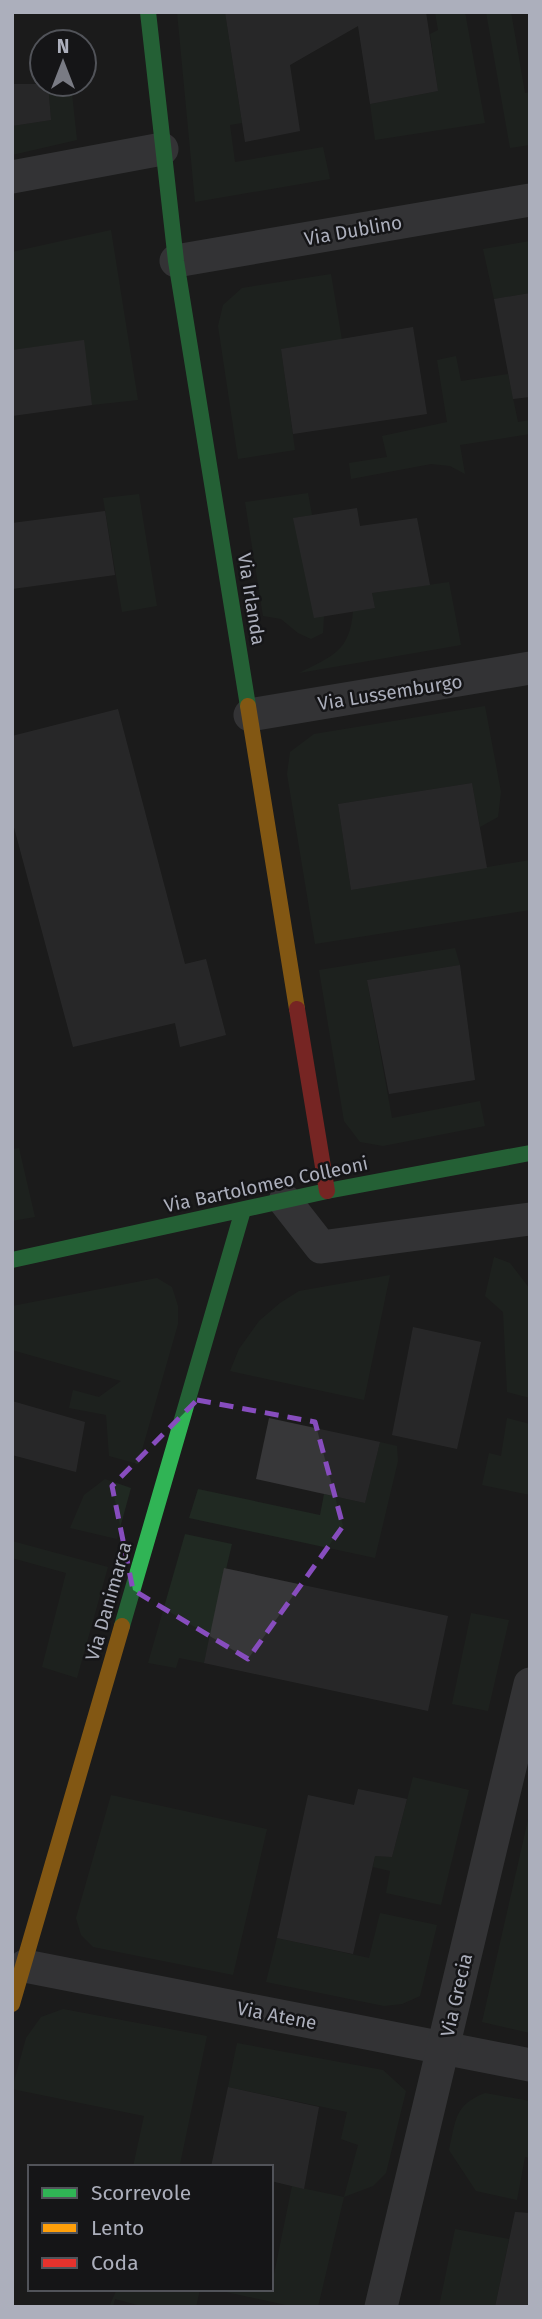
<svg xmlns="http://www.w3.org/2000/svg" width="542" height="2319" font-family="'Fira Sans',sans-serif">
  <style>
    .green { fill: #202922 }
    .building { fill: #373739 }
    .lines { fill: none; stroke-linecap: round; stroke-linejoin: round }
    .street { stroke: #505155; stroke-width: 33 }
    .fast { stroke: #30b455; stroke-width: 16 }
    .slow { stroke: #ff9f0a; stroke-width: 16 }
    .jam { stroke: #e5322d; stroke-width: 16 }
    .marked { fill: none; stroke: #874dbe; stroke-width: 5; stroke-dasharray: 14 9; stroke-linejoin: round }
    .labels { text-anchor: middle; stroke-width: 5; stroke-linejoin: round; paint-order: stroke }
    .street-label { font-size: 19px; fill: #acafbc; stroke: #151517 }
  </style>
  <rect width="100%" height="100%" fill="#1b1b1b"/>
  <g class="green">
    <polygon points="177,12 225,12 242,123 230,125 235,162 323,147 330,179 195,202"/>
    <polygon points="435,12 465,12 485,123 375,140 370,104 438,91 430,34 438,30"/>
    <polygon points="486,12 511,12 525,93 530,92 530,145 510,148"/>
    <polygon points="48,84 71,84 77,140 12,155 12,126 51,120"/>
    <polygon points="111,230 138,400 92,405 83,341 12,350 12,252"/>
    <polygon points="530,241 530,293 494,299 483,249"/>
    <polygon points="331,274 342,340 281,349 295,450 238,459 218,326 223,305 242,288"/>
    <polygon points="456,356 461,381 508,374 518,422 530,420 530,434 460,445 465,474 450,466 431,464 351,479 349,463 387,457 382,436 447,422 437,360"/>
    <polygon points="308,493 312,515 294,518 324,616 323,633 311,639 298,633 281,619 263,616 245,502"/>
    <polygon points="139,494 157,606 122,612 103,498"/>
    <path d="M449,582l12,63 -162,28c33,-17 51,-21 54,-62l22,-3 -3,-15z"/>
    <polygon points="485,706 501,792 498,817 480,827 472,783 338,804 351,890 530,860 530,910 315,944 287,774 290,752 314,734"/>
    <polygon points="455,948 460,965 367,980 392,1118 480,1101 485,1126 383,1146 360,1142 344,1121 319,970"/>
    <polygon points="19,1148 35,1217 12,1221 12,1149"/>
    <polygon points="494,1257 510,1263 530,1289 530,1398 507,1392 503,1312 485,1296"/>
    <polygon points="390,1275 364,1400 230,1371 239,1349 259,1321 280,1303 299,1291"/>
    <polygon points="157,1278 172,1287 178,1306 178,1324 138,1464 109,1456 106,1415 69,1408 73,1390 99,1397 121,1381 12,1350 12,1306"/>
    <polygon points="507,1418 530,1424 530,1495 482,1485 489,1453 501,1456"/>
    <polygon points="380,1442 397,1446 398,1461 375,1558 189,1518 198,1489 320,1515 324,1494 365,1503"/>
    <polygon points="105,1479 131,1488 117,1539 70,1528 84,1495"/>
    <polygon points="185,1534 232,1544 204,1663 179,1658 176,1668 148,1663"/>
    <polygon points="12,1541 108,1567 77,1678 42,1667 66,1573 12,1558"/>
    <polygon points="471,1613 509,1620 488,1711 452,1704"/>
    <polygon points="413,1777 469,1790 441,1905 386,1893 390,1871 373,1867 375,1856 392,1857"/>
    <polygon points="111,1795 267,1829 233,1975 93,1947 81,1935 76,1918"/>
    <polygon points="530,1811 530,2033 482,2022"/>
    <polygon points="380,1913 437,1925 420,1996 402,2004 384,2006 266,1982 277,1938 369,1958"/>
    <polygon points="63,2009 207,2036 180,2164 192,2167 133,2167 144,2116 12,2089 26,2038 41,2017"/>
    <polygon points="237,2043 383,2070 406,2091 386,2173 373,2186 344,2197 318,2307 295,2307 226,2292 227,2289 271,2289 292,2186 344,2197 358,2145 341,2139 347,2112 228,2087"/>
    <path d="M485,2093l45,8v57l-5,-1 -8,43 -41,-9 -27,-41c7,-30 5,-45 36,-57z"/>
    <polygon points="455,2229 509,2239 495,2307 439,2307"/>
    <polygon points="117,2289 200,2289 196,2307 145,2307 115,2299 113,2307 109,2307"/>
  </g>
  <g class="building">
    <polygon points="225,12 426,12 438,91 370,104 358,26 290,65 300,131 245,142"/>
    <polygon points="12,84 48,84 51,120 12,126"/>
    <polygon points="530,293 530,397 513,399 494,299"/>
    <polygon points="413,327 427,414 293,434 281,349"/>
    <polygon points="84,340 92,405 12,416 12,350"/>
    <polygon points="357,508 360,526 417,518 430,585 372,593 375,608 314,618 293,518"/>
    <polygon points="105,511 115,575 12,589 12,523"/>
    <polygon points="118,709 185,964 206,959 226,1035 180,1047 175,1023 73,1047 12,820 12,736"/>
    <polygon points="472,783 487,868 351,890 338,804"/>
    <polygon points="460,965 475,1080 389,1094 367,980"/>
    <polygon points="413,1327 481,1342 457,1449 392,1435"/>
    <polygon points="12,1401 85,1422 76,1472 12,1455"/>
    <polygon points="269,1418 380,1442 365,1503 256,1479"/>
    <polygon points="224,1568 448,1616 428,1711 204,1663"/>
    <polygon points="358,1789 407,1799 392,1857 375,1856 353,1954 277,1938 308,1795 354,1805"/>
    <polygon points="228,2087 319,2107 304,2189 271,2181 271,2167 211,2167"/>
    <polygon points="515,2212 530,2213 530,2307 495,2307"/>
  </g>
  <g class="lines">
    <g class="street">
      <polyline points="12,177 162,149"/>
      <polyline points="176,261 530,200"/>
      <polyline points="250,715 530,668"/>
      <polyline points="285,1201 321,1247 530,1219"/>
      <polyline points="25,1966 530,2065"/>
      <polyline points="381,2307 530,1684"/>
    </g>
    <g class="fast">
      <polyline points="148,12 176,261 248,706"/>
      <polyline points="12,1260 327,1191 530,1153"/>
      <polyline points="122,1626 243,1210"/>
    </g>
    <g class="slow">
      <polyline points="248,706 297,1009"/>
      <polyline points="12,2004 122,1626"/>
    </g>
    <polyline class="jam" points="297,1009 327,1191"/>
  </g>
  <path d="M0 0H542V2319H0ZM197,1400l118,22 28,104 -95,133 -115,-69 -21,-104z" fill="#1b1b1b" fill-opacity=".55" fill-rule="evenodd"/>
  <path class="marked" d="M197,1400l118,22 28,104 -95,133 -115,-69 -21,-104z"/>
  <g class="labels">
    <g class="street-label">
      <text transform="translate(353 230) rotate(-10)" y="7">Via Dublino</text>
      <text transform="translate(252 599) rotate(81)" y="7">Via Irlanda</text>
      <text transform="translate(390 692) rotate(-9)" y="7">Via Lussemburgo</text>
      <text transform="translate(266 1184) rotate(-12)" y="7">Via Bartolomeo Colleoni</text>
      <text transform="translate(108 1601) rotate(-74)" y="7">Via Danimarca</text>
      <text transform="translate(456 1995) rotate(-77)" y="7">Via Grecia</text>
      <text transform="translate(277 2015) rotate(11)" y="7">Via Atene</text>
    </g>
  </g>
  <rect width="542" height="2319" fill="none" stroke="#acafbc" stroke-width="28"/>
  <rect x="28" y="2165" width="245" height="126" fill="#151517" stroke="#515359" stroke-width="2"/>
  <rect x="42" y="2188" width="35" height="10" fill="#30b455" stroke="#515359" stroke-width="2"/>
  <text x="91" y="2200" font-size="21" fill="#acafbc">Scorrevole</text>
  <rect x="42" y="2223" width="35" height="10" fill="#ff9f0a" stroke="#515359" stroke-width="2"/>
  <text x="91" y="2235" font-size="21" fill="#acafbc">Lento</text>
  <rect x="42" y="2258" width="35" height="10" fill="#e5322d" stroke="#515359" stroke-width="2"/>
  <text x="91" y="2270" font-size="21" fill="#acafbc">Coda</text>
  <g transform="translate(63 63)"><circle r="33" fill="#151517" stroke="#515359" stroke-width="2"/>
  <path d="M0-5L12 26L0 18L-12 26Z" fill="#797b84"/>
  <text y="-10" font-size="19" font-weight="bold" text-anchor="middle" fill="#acafbc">N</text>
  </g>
</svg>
